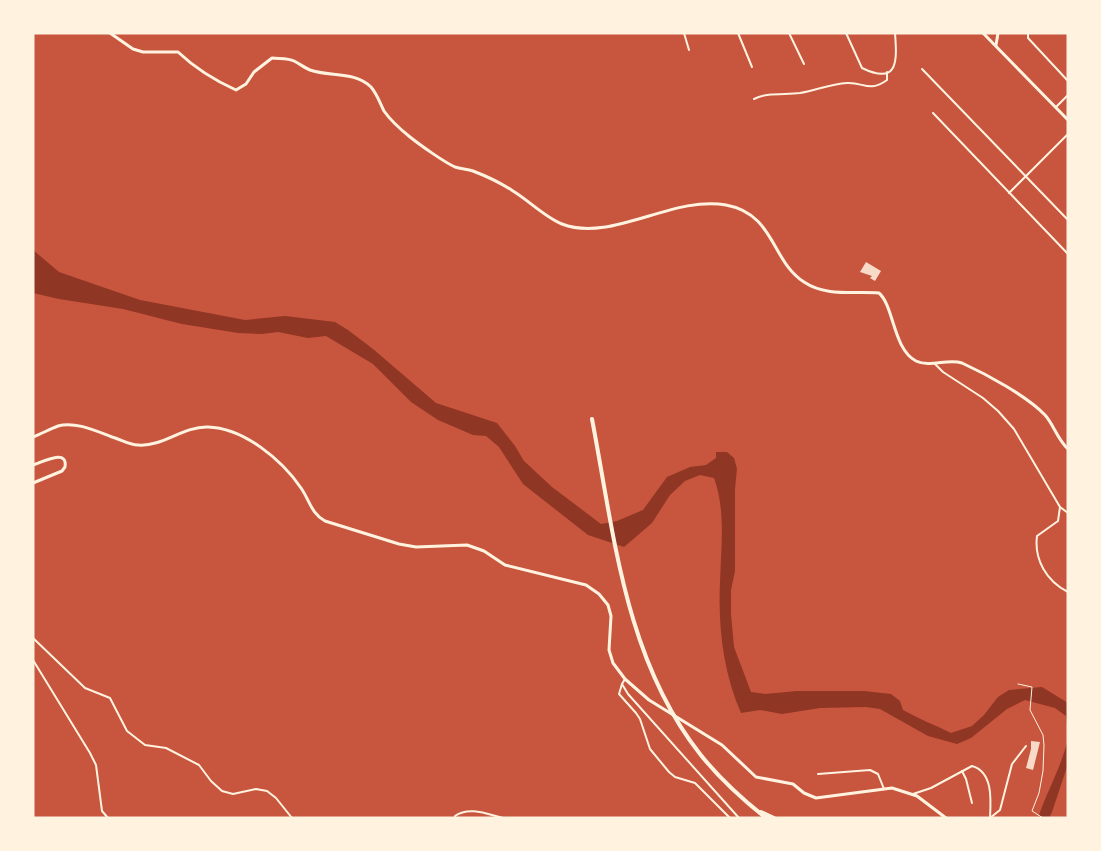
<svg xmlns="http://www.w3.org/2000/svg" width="1101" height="851" font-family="Jost,sans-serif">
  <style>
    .water { fill: #8f3625 }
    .building { fill: #f7dbc8 }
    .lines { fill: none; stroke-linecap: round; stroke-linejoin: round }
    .path { stroke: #fff3e0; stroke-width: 1 }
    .minor { stroke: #fff3e0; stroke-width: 2 }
    .tertiary { stroke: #fff3e0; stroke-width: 3 }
    .trunk { stroke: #fff3e0; stroke-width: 4 }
  </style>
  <rect width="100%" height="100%" fill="#c8553d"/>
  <g class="water">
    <path d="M33,250l26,22 81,28 105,20 40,-4 50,6 13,8 25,19 63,54 61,20 18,23 9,15 28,26 49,37 16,-3 26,-11 24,-33 23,-10 16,-2 10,-7v-6h11l7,6 3,11 -2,20v82l-4,19v24l3,33 17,45 14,2 32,-3h67l27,3 9,7 3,9c16,9 32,15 48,23l21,-7 12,-11 14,-18 11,-7 33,-3 26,16v30l-2,-17 -11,-8 -30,-8 -18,9 -36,29 -14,6 -29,-8 -48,-27 -14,-2 -46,1 -38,6 -22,-4 -19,3c-18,-41 -23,-87 -21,-131 1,-34 6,-71 -6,-104l-14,-3 -15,6 -15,14 -18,28 -28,24 -36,-12 -65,-51 -24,-37 -13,-11 -13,-1 -35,-15 -27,-18 -38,-38 -47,-28 -18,2 -30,-6 -16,2 -24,-1 -56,-9 -59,-15 -64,-10 -26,-6z"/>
    <path d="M1068,738v26l-16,48 -3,6h-11c9,-27 24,-52 30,-80z"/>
  </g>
  <g class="building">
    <polygon points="866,262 881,271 875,281 870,278 872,276 860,272"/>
    <polygon points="1031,741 1040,742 1033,770 1026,768 1031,749"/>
  </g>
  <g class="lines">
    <polyline class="path" points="1018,684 1032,687 1030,710 1043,735 1044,745 1043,771 1039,793 1032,811 1043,818"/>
    <g class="minor">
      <polyline points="684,33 689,50"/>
      <polyline points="738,33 752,67"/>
      <polyline points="789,33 804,64"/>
      <path d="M846,33l16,35c37,18 35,-8 33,-35"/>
      <polyline points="1028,33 1028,38 1068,81"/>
      <polyline points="922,69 1068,220"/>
      <path d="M754,99c14,-7 31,-4 46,-6 16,-3 31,-9 47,-10 17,-1 22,10 40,-3v-8"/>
      <polyline points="1056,107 1068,95"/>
      <polyline points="933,113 1068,254"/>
      <polyline points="1009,193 1068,134"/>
      <path d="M934,363l9,9 40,26 15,13 16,18 46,78 -2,14 -21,15c-3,23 9,45 31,56"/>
      <polyline points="1060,507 1068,513"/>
      <polyline points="33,638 85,688 110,698 127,731 145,745 166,748 199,765 211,781 222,791 233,794 256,789 267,791 276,798 292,818"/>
      <polyline points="33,660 90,753 96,765 102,811 108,818"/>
      <polyline points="625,679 622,684 628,694 739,818"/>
      <polyline points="622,684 619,694 636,713 640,719 650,749 669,772 675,777 695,783 730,818"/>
      <polyline points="962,771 966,779 972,803"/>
      <polyline points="818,774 870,770 878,774 884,789"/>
      <path d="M913,794l18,-6 41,-22c21,6 19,33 18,52"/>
      <path d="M455,818v-2c14,-10 32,-2 48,2"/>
      <polyline points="990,818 1000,810 1012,764 1026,746"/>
    </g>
    <g class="tertiary">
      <path d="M110,33l23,16 10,3h35c18,17 36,28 58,38l10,-6 8,-12 18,-14c7,1 16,0 22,3 6,3 11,7 16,9 20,7 45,1 61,17 6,7 9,16 13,24 7,10 16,18 26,26 10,8 34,25 45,30 6,2 12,2 18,4 13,5 28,12 40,20 15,9 33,27 49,33 49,19 111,-29 164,-19 49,9 45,56 78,77 22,15 51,9 75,11 15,13 14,56 37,68 14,7 32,-3 46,2 24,11 65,33 83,52 9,10 12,24 23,34"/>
      <polyline points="983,33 1068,120"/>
      <polyline points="996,45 998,33"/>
      <path d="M33,437c8,-3 17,-8 25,-11 17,-5 38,5 54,11 8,2 17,8 26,8 25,2 45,-19 70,-18 36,1 74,33 93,61 9,13 10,25 24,33l74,23 17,3 51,-2 17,6 21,14 81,20 13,9 9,11 3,11 -2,34 4,13 12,16 24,21 73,45 34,32 37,7 11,9 12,5 76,-10 25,8 29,22"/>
      <path d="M33,465c10,-3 35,-17 32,2l-3,4 -29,12"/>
    </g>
    <g class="trunk">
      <path d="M592,419c22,115 33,240 108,335 19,24 42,45 66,64"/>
      <polyline points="761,812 774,818"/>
    </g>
  </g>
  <rect width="1101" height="851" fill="none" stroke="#fff3e0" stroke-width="69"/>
</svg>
